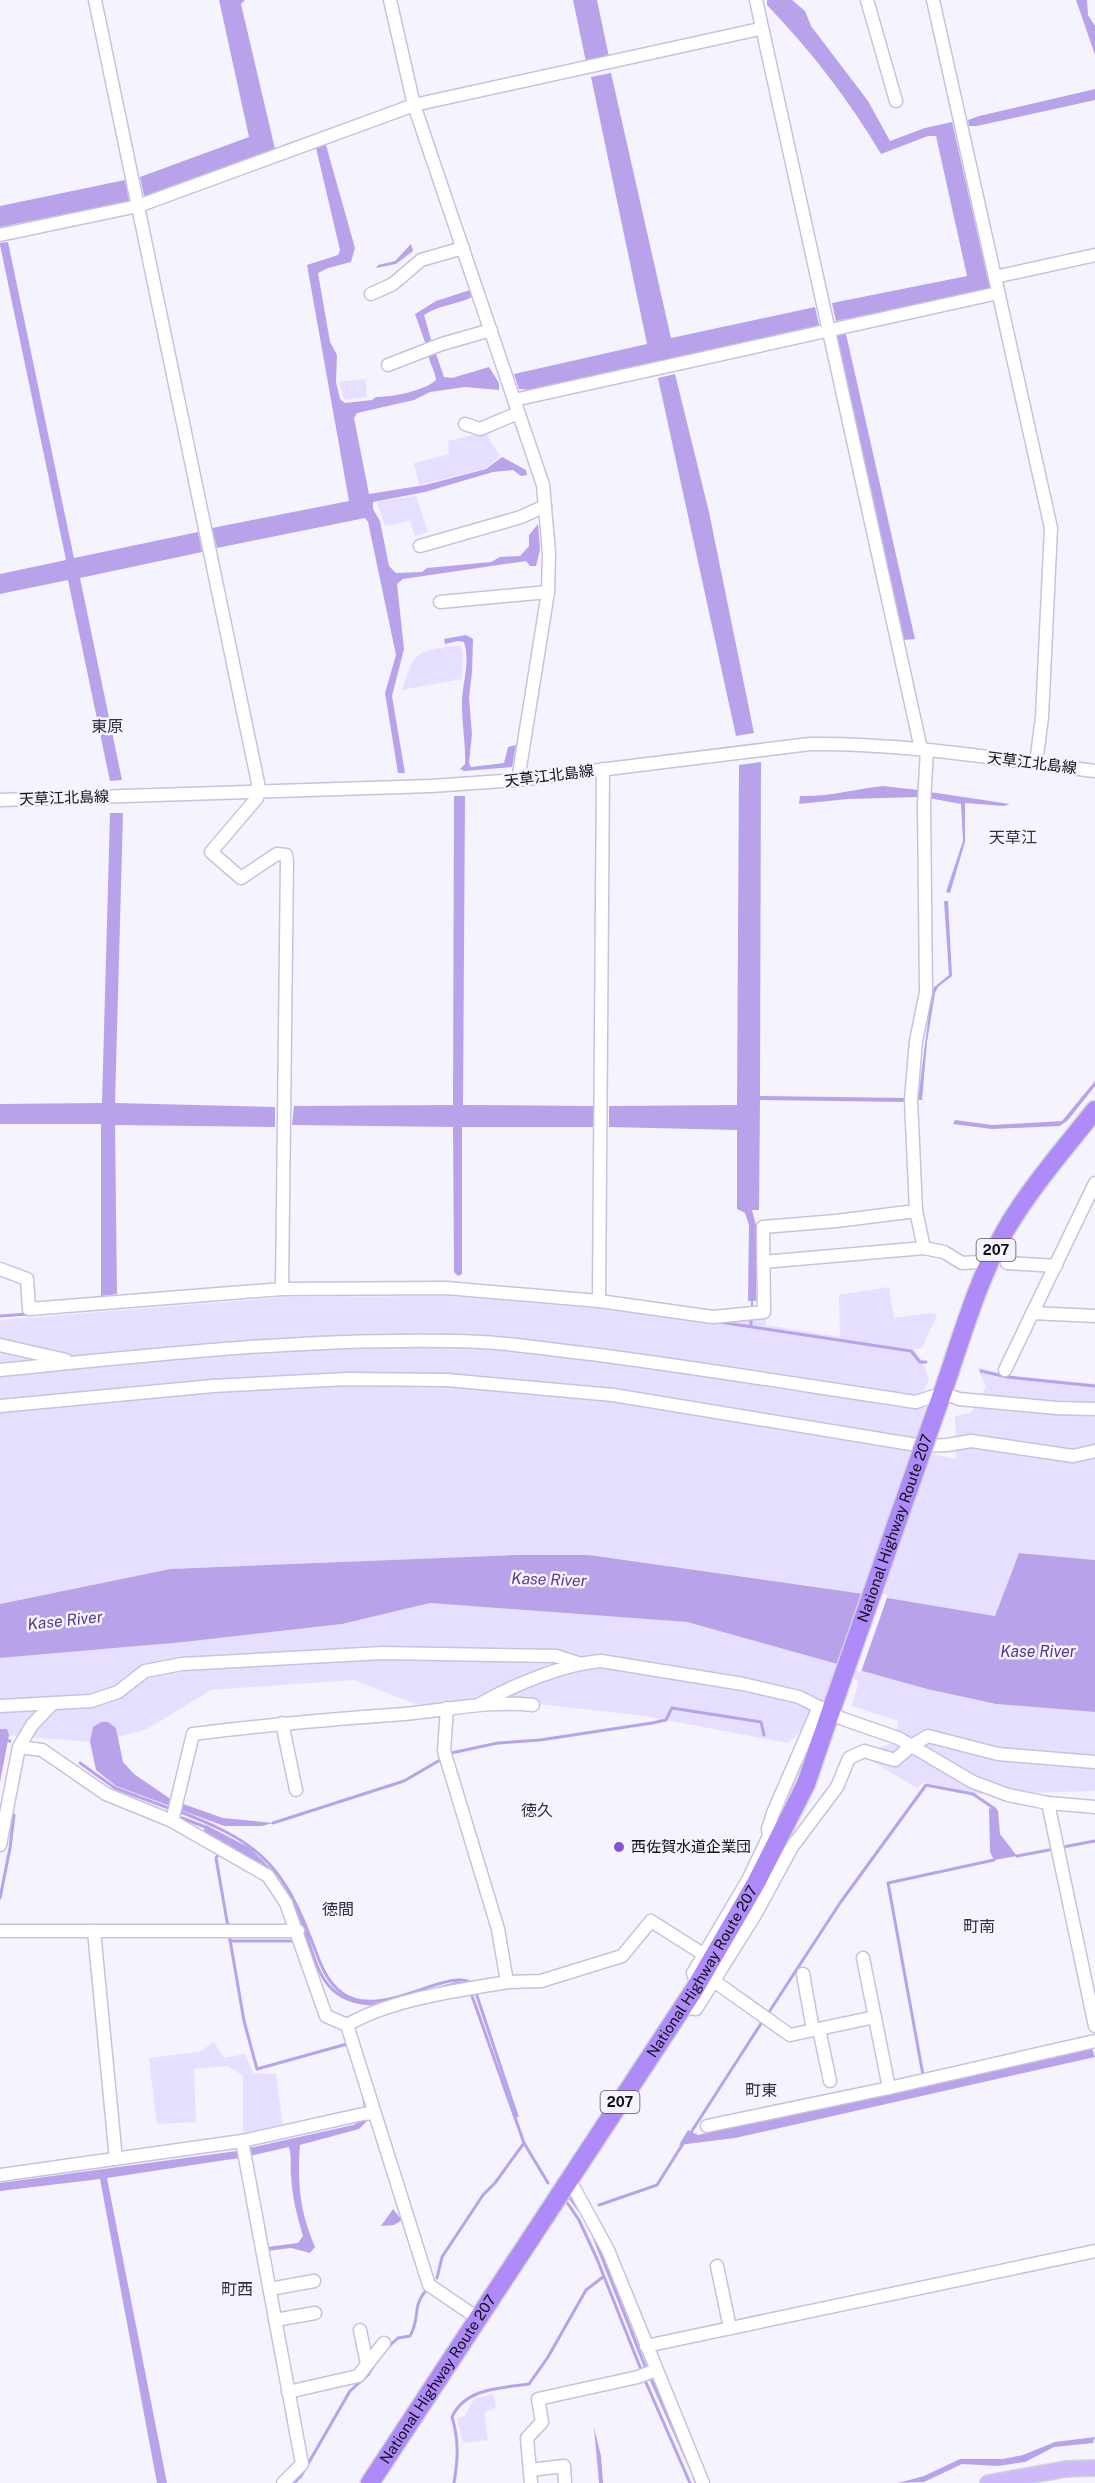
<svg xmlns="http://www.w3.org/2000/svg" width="1095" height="2483" font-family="'Public Sans','Noto Sans JP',sans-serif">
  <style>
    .green { fill: #e7dfff }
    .water { fill: #b8a3eb }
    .pier { fill: #f5f3fe }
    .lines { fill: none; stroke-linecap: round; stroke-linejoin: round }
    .stream { stroke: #b8a3eb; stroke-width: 3 }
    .minor-casing { stroke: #c9c2dd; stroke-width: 15 }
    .major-casing { stroke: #d4d4d5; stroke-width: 18 }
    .highway-casing { stroke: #d4d4d5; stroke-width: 21 }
    .minor { stroke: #fff; stroke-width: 12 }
    .major { stroke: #ceb9fb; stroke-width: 15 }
    .highway { stroke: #ae8bf9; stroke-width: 18 }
    .highway-bridge-casing { stroke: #d4d4d5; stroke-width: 21; stroke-linecap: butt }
    .highway-bridge { stroke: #ae8bf9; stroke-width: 18 }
    .poi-dot { fill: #8357d1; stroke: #f5f3fe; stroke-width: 2 }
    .labels { text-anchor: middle; stroke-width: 5; stroke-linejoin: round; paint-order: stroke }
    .shield { fill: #f5f3fe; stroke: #56535d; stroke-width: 1.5 }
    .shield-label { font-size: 14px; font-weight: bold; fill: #120f18 }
    .street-label { font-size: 15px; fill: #120f18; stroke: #f5f3fe }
    .poi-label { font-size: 15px; fill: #120f18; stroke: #f5f3fe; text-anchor: start }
    .neighbourhood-label { font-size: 16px; fill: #352f44; stroke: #f5f3fe }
    .water-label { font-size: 16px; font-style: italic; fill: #57398c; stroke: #f5f3fe }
  </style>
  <rect width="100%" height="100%" fill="#f5f3fe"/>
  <g class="green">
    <polygon points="365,379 367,397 344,400 339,382"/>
    <polygon points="485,432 500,456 486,468 419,485 414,463 449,454 448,441"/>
    <polygon points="416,496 428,532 415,536 410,521 385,526 377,502"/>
    <path d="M460,645l3,7 -1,27 -60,11c14,-42 14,-38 58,-45z"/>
    <polygon points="889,1287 894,1318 929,1313 937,1315 922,1348 914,1349 923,1362 929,1381 918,1400 926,1411 913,1450 956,1459 955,1416 971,1413 986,1387 977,1367 1005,1375 1095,1384 1095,1560 1019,1553 995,1616 864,1594 589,1555 516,1555 170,1569 0,1604 0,1320 283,1297 448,1296 601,1309 715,1324 766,1317 766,1325 840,1337 839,1295"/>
    <polygon points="430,1603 687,1622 927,1689 996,1704 1095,1712 1095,1791 978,1794 924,1782 917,1788 870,1760 876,1749 893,1743 899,1721 852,1706 859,1681 836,1673 825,1701 810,1702 807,1725 788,1743 645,1716 529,1703 418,1705 354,1680 211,1690 147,1729 118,1737 116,1728 93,1728 90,1742 16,1736 9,1735 7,1729 0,1729 0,1658 184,1642 342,1624"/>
    <polygon points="214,2042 224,2058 245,2054 253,2073 276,2074 283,2127 243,2135 243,2076 228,2066 194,2069 196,2122 157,2124 149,2058 199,2052"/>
    <polygon points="493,2394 496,2407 484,2413 488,2440 463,2443 457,2418 465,2416 474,2399"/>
  </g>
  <g class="water">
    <polygon points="219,0 245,0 241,4 275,149 144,196 140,177 249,137"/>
    <polygon points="573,0 597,0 609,57 586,62"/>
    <path d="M767,0h25l13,11 6,15 57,75 22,40 35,-13 27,-6 38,167 -154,32 -4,-18 135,-27 -31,-140h-8l-47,18c-32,-54 -70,-103 -114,-149z"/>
    <polygon points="1076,0 1087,0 1088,15 1095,26 1095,55"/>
    <polygon points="611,73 671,338 815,307 819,325 533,390 519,389 514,374 647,344 591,77"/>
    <polygon points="1095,89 1095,100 977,126 969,126 968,120 979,116"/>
    <path d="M326,145l29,103 -4,14 -23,6 -10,5 12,69 7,13 -1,27 4,17 5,4 27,-3 4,-3c16,0 48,-6 60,-17 -1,-11 -7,-16 -8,-27l7,-2 9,26 8,1 37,-11 10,16v7l-34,-3 -35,5 -16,8 -57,13 -3,5 15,76 56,-9 61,-16 16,-12 24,13 1,5 -6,1 -8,-6 -20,2 -68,20 -52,10v7l7,12 9,45 7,7 26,-1 5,-4 64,-6 9,-5 20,-1 9,-10v-11l9,-11 2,26 -4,16h-6l-4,-5 -123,18 -6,5 7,65 -12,47 13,77h-7l-13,-80 11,-38 -28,-133 -3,-4 -148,30 -5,-20 137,-27 -42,-236 31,-10 2,-5 -24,-102z"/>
    <polygon points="125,180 129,201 0,227 0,206"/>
    <polygon points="8,242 74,558 198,532 202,552 80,578 122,780 110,781 68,580 0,594 0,574 66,560 0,245 0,243"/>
    <polygon points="411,244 413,251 396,264 376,268 378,265 395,261"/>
    <path d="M470,290l2,7c-16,8 -33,8 -48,18l8,28 -6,2 -11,-31 21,-13z"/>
    <polygon points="846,334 915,639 904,640 836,336"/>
    <polygon points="675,374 709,512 754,733 736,736 658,378"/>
    <path d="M466,635l7,4 -1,33 -3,26 3,36 -3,29 2,4 33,-4 4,-16 8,-2 -4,22 -48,4 -4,-2 5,-5c1,-19 -3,-38 -3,-57 -1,-23 9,-42 2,-65l-6,-1 -13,3 -1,-5z"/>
    <polygon points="761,762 760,1096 906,1098 906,1102 760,1100 759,1210 752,1210 756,1225 756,1301 753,1301 753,1307 751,1307 751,1301 748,1301 749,1225 745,1213 737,1209 737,1130 609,1127 609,1106 737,1105 739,765"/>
    <path d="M883,786l35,4v7l-70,2 -49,5 1,-8c28,1 55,-7 83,-10z"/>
    <polygon points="930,792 1010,804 1004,806 965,803 965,842 950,893 946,892 963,841 961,804 929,798"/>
    <polygon points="454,796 465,796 463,1105 593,1106 593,1127 462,1127 462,1274 458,1276 454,1272 453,1127 292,1125 294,1106 453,1105"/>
    <polygon points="110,813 123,813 115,1103 275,1107 275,1127 115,1125 117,1294 101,1296 101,1124 0,1124 0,1104 102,1103"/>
    <polygon points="944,901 948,901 952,976 938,987 935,993 927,1042 922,1100 918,1100 932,989 949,975"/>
    <polygon points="1095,1081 1095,1086 1068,1120 1060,1126 992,1129 953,1124 955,1120 992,1125 1062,1121"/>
    <polygon points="1019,1553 1095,1560 1095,1712 996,1704 927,1689 687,1622 430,1603 342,1624 184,1642 0,1658 0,1604 170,1569 516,1555 589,1555 864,1594 995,1616"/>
    <polygon points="101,1722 108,1722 116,1728 123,1762 134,1774 172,1800 223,1818 273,1823 262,1826 224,1826 116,1786 96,1770 90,1742 93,1727"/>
    <polygon points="0,1729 7,1729 9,1735 0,1782"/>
    <polygon points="989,1808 998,1810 1000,1834 1017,1856 994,1860 990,1852"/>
    <polygon points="206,1825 250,1848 262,1860 257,1866 202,1834"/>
    <polygon points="1092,2048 1095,2057 735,2138 679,2145 688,2130 698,2135"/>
    <path d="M365,2119l3,1 -9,9 -59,16c-3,38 0,67 15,102l-5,6 -19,-5 -24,3v-4l31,-4 5,-7c-6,-20 -11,-40 -12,-61 -1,-10 1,-18 -2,-28l-39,9 -1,-8 104,-23z"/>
    <polygon points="237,2151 239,2158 107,2178 167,2483 157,2483 100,2179 0,2191 0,2183"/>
    <polygon points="393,2209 402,2220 394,2225 381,2226"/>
    <polygon points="594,2427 601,2456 603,2483 599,2483"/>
    <polygon points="1095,2437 1093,2443 1054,2447 1025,2462 998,2466 962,2464 924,2482 898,2483 924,2476 960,2459 1003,2459 1023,2455 1055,2442"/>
  </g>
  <polygon class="pier" points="865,1591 888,1595 861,1672 839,1666"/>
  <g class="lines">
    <g class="stream">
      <polyline points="0,1316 28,1314"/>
      <polyline points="719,1322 911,1351 920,1362 926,1362"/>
      <polyline points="751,1326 751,1319"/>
      <polyline points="981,1371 1007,1377 1095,1386"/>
      <polyline points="0,1739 10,1741"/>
      <polyline points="451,1753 498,1743 540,1740 652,1723 666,1720 672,1708 761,1722 764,1735"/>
      <polyline points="80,1763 115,1788 171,1809"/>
      <path d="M178,1811c73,28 102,48 131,123 9,21 14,45 33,59 38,29 107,-28 131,-9"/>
      <polyline points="182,1818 208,1828"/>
      <polyline points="273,1823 404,1781 440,1760"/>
      <polyline points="1063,1847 1095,1841"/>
      <polyline points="220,1852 216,1858 228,1927"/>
      <polyline points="1017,1856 1049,1850"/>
      <polyline points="260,1860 274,1874"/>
      <path d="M278,1880c5,7 11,15 16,23 24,46 16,104 87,101"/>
      <polyline points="0,1898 10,1848 14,1815"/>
      <polyline points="229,1934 244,2021 257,2069 347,2044 347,2046"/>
      <polyline points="230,1941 294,1941"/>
      <polyline points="439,1988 458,1983 467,1984"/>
      <polyline points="475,1990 517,2116"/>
      <polyline points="471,1993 524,2143 548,2183"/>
      <polyline points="769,2012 840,1903 926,1785 973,1794 995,1809"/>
      <polyline points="923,2075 888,1883 994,1860"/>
      <polyline points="364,2098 366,2112"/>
      <polyline points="690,2134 762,2022"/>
      <polyline points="570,2198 580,2211"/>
      <polyline points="566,2201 579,2220 597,2259 642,2372"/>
      <polyline points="599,2205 657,2185 684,2142"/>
      <polyline points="592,2232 647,2371"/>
      <polyline points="437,2278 442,2257 483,2195 495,2183 524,2143"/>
      <path d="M386,2349l12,-11 12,-2c11,-19 1,-27 16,-46"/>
      <polyline points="650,2377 690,2467"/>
      <polyline points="644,2378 690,2483"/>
      <polyline points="694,2476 696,2483"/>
      <polyline points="294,2483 301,2476 350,2391 368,2375 376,2362"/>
      <path d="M454,2483c4,-23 5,-43 -2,-66 13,-29 49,-29 77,-33l19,-27 38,-67 17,-13"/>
    </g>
    <defs>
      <g id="minor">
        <polyline points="95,0 258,783 257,798 211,852 241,878 277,854 286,855 287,861 282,1289"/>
        <polyline points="390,0 414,105 543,485 549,553 548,592 518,780"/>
        <polyline points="756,0 921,749"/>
        <polyline points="867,0 896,101"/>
        <polyline points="933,0 1051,528 1042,717 1036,763"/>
        <polyline points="0,235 138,206 414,105 755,30 761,27"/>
        <polyline points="995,277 1095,255"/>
        <polyline points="371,294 393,284 421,260 463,248"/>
        <polyline points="388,365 442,344 491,330"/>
        <polyline points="514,400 998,293"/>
        <polyline points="465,424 480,429 518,413"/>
        <polyline points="420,546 521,517 545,506"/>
        <polyline points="440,602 548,592"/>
        <polyline points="927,750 924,803 926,992 916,1041 911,1100 916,1211 924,1248 944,1252 962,1263 978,1262"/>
        <path d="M0,800l431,-14 87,-6 292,-36c96,-1 190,15 285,27"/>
        <polyline points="763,1262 924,1248"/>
        <polyline points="1007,1263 1056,1266"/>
        <polyline points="0,1269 27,1279 29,1309 282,1289 446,1288 599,1301 713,1317 764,1312 763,1227 836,1221 916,1211"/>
        <polyline points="599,1301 603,769"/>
        <polyline points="1032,1313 1095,1316"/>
        <polyline points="0,1345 66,1360"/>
        <path d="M0,1370c150,-15 302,-32 453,-29 46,0 92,8 138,13 109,14 217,32 325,48l27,-9 16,6 98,9 38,1"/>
        <polyline points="1005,1370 1095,1183"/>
        <polyline points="0,1406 213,1386 347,1379 447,1380 613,1395 923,1446 947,1445 971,1441 1073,1456 1095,1451"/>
        <path d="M480,1704c33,-19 84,-40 121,-43l142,23 56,13 44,22 55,19 75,44 35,13 40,8 47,4"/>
        <polyline points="0,1706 91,1701 118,1692 145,1671 182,1664 382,1653 556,1656 578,1663"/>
        <polyline points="282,1723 296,1790"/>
        <polyline points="19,1747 32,1725 53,1703"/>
        <polyline points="1048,1803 1095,2026"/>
        <path d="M172,1821l21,-87c71,-9 141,-15 211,-20 44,-4 85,-14 129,-9"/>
        <polyline points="0,1845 19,1747 42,1750 106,1794 172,1821 268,1876 286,1903 326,2016 347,2025 429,2285 479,2319"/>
        <polyline points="0,1931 298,1931"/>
        <polyline points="94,1931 116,2159"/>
        <polyline points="863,1958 889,2088"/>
        <polyline points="803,1974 813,2030"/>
        <polyline points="714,1981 790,2035 875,2017"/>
        <polyline points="507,1982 541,1981 622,1956 651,1921 703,1954"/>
        <polyline points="697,1985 693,1973 748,1880 769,1836 768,1829 773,1813 819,1707"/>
        <polyline points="682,2007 696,2009 755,1915 792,1847 837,1787 849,1758 864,1751 895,1760 911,1746 928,1736 998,1754 1095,1762"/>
        <path d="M347,2025c45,-26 109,-34 160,-43l-9,-53 -54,-178 3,-43"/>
        <polyline points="819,2029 830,2081"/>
        <polyline points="707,2126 889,2088 1095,2041"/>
        <polyline points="242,2141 363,2114 374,2113"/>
        <polyline points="0,2175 242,2141 302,2464 283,2483"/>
        <polyline points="569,2179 608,2250 703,2483"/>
        <polyline points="717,2266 730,2328"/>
        <polyline points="270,2289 314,2281"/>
        <polyline points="275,2320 315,2313"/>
        <polyline points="360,2330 367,2364"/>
        <polyline points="646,2346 1095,2251"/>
        <polyline points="288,2392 358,2376 384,2343"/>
        <polyline points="530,2470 564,2466 565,2483"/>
        <polyline points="531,2483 527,2438 542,2422 538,2399 638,2377 656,2370"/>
      </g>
      <polyline id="major" points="988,2483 1066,2469 1095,2468"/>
      <g id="highway">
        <path d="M936,1411c22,-60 38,-124 69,-180 25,-43 59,-82 90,-121"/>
        <path id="s1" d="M370,2483l324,-493 62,-107 50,-99 28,-82"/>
      </g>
    </defs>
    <use href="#minor" class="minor-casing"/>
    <use href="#major" class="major-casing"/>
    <use href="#highway" class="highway-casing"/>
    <use href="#minor" class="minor"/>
    <use href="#major" class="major"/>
    <use href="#highway" class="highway"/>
    <defs>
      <g id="highway-bridge">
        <path id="s2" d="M834,1702l102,-291"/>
      </g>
    </defs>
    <use href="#highway-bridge" class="highway-bridge-casing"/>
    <use href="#highway-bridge" class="highway-bridge"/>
  </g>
  <circle class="poi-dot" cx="619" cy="1847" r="6"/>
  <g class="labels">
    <g class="shield">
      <rect x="976.5" y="1239" width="39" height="22" rx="4.5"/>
      <rect x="600.5" y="2091" width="39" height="22" rx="4.5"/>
    </g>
    <g class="shield-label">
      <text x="996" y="1255">207</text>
      <text x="620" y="2107">207</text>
    </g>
    <g class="street-label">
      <text transform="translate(1032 763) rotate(7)" y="5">天草江北島線</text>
      <text transform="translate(549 776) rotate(-7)" y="5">天草江北島線</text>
      <text transform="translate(64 798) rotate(-2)" y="5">天草江北島線</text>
      <text dy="5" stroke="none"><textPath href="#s2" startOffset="184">National Highway Route 207</textPath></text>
      <text dy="5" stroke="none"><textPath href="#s1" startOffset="610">National Highway Route 207</textPath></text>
      <text dy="5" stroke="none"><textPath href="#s1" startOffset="124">National Highway Route 207</textPath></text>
    </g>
    <g class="poi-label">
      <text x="631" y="1852">西佐賀水道企業団</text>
    </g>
    <g class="neighbourhood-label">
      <text x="107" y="732">東原</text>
      <text x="1013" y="843">天草江</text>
      <text x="537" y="1816">徳久</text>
      <text x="338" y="1915">徳間</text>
      <text x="979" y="1932">町南</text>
      <text x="761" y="2096">町東</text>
      <text x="237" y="2295">町西</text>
    </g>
    <g class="water-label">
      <text transform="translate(549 1579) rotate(2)" y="6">Kase River</text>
      <text transform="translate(65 1620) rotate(-6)" y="6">Kase River</text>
      <text x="1038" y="1657">Kase River</text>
    </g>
  </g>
</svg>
